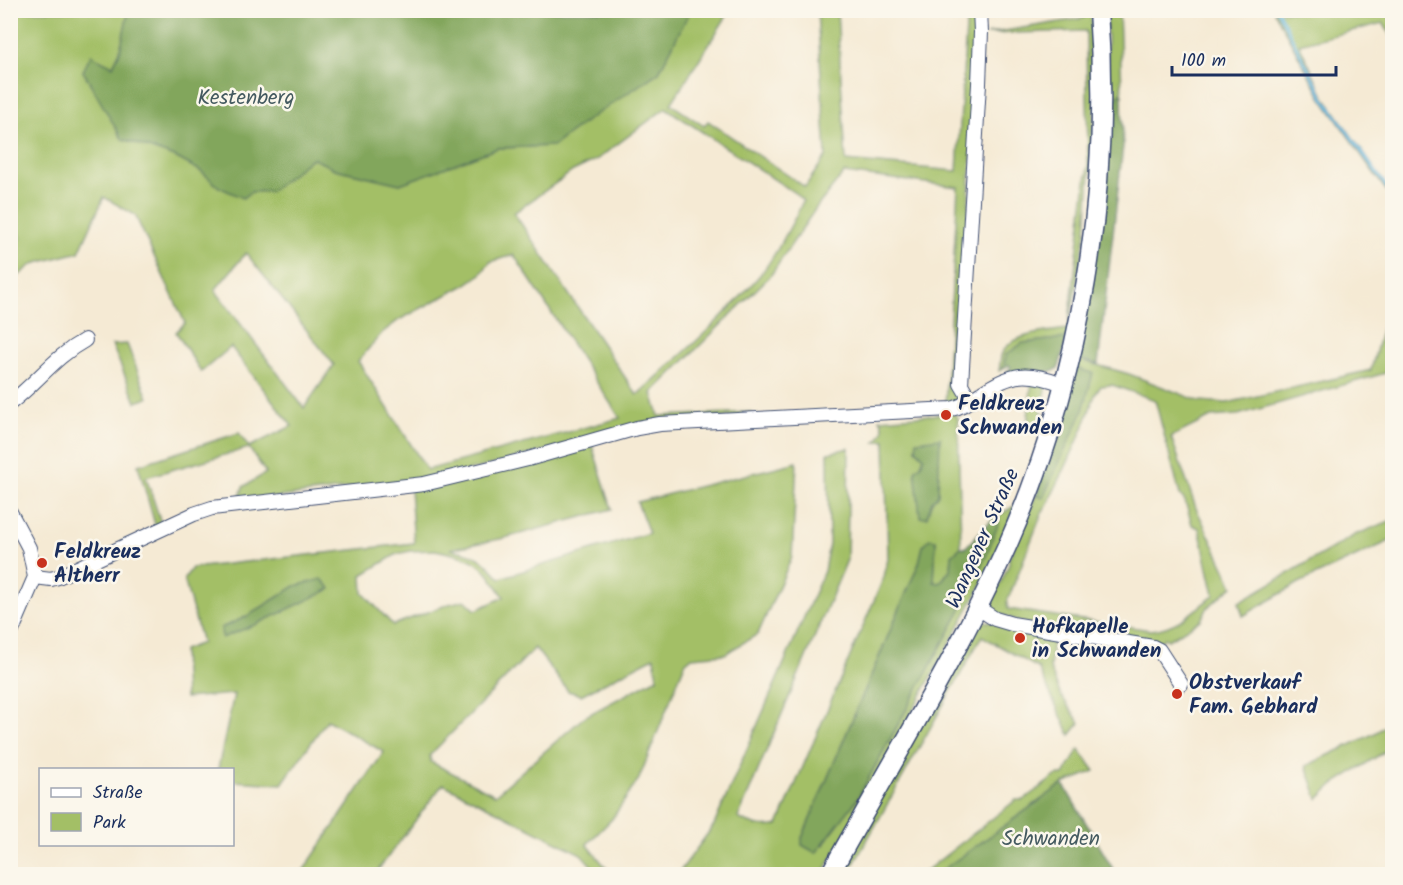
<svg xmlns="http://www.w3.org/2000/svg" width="1403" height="885" font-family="Kalam,sans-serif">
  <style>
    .green { fill: #a3bf66; stroke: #5f7762; stroke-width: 1.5; fill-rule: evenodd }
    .forest { fill: #82a65b; stroke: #4e6a5c; stroke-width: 1.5 }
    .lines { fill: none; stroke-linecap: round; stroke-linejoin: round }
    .stream { stroke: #65b6e0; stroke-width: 3 }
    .street-casing { stroke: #3c4b70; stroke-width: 16 }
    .secondary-casing { stroke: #3c4b70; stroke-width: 21 }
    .street { stroke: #fff; stroke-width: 14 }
    .secondary { stroke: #fff; stroke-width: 18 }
    .poi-dot { fill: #c8321e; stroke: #fbf7ec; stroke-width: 2 }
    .labels { text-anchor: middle; stroke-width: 5; stroke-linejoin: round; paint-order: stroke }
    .park-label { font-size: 21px; fill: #445a60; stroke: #fbf7ec }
    .poi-label { font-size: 21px; font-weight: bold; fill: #1b2f5e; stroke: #fbf7ec; text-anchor: start }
    .street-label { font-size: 21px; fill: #1b2f5e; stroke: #fbf7ec }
  </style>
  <rect width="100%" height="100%" fill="#fbf7ec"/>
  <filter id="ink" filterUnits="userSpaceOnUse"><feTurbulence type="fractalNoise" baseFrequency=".0167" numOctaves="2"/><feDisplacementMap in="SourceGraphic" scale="12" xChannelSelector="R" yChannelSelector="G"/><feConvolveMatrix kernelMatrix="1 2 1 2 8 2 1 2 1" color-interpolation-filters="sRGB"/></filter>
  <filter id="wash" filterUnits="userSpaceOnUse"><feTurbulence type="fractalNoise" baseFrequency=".008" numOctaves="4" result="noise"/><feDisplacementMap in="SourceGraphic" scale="24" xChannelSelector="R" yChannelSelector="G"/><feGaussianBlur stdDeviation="1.35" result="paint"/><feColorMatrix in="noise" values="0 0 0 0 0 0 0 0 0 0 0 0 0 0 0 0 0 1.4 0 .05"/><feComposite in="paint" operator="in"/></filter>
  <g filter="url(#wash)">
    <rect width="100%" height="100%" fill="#f5ead4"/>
    <g class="green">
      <path d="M690,10l40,1 -59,93 33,22 4,-5 97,66 21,-31 -9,-145h20l9,150 111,10 10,-160h10l1,21 -20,371 -13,4 13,-220 -114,-14 -28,35 -45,67 -119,118 7,23 93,-4 -1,3 -103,9 -200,52 -210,26 5,-15 23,-14 -17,-25 -103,29 16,49 -6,2 -18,-63 101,-32 10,14 43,-21 -61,-79 -30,25 -25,-40 9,-9 -50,-108 -31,-18 -25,55 -46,12 -22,18v-35l10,-9 -11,-23 1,-204h115l2,2 -8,38 -8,16 -29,4 39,67 53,19 26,14 18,16 31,5 21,-1 41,-33 23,11 65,15 98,-36 55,-2 33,-25 73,-49zM666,108l132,87 5,6c-9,20 -30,59 -44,75 -36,43 -80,81 -122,119l-123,-182 59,-42 23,-11zM246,253l88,112 -30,43 -89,-118zM514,255l106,163 -193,52 -69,-109 24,-28 17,-13 66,-35 16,-11 9,-12z"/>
      <path d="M1084,11h7l4,89 -9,132 -19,106 -44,5 -17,12 -3,14 -4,2c1,-5 1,-10 2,-15 7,-23 47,-24 67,-27l20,-165 -2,-133 -100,3 98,-16z"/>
      <polygon points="1106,11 1119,11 1122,92 1109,105"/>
      <polygon points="1274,11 1392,11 1392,37 1383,23 1299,44 1324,96 1392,194 1392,199 1321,97"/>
      <path d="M1392,290v83l-3,-1 -151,43 -27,2 -40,20 25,71 37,78 -25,21 -7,13 -33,20 -3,-2 -9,7 -130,-21 -31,-12 -4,-8 18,-40v-6l27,-63 6,3 34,-139 53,15 70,27 28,2 144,-33zM1112,385l43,15 25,95 5,6 7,24 7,3 15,67c-19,15 -37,33 -63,35l-143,-21 -1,-7 35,-89 4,-6c14,-29 29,-57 40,-87 5,-12 6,-24 15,-34z"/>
      <polygon points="127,344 148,398 136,402 112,345"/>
      <polygon points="1032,379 1047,386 1041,411 1043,412 1041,431 1027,427"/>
      <path d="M954,413l4,5 3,129 -9,8 -1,13 -11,15 -6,-1 2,-42 -13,6 -4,17 -117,275 22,7 8,-15 24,-29 104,-189 27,-58 11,-31v-7l19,-12 -35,80 -159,290h-145l36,-49 110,-254 5,-27 -1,-91 21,-5 -2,112 -109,258c14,7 25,11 40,7l106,-248 4,-18 -3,-119 -9,2c7,-9 10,-13 4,-23zM940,438l-24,37 -1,-5 6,-5 3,-8 -8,-8z"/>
      <path d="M592,445l20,64 -107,29 -55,11c27,5 32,8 50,29l149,-45 -12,-31 160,-40 -5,95 -34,77 -33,20 -33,3 -7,6 -46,116 -27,40 -25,25 24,30h-12l-18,-20 -138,-70 -68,90h-74l83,-122 -57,-32 -45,64 -49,-3 -1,-11 -14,-1 16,-75 -49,4 -2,-48 19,-7 -18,-64 8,-11 222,-25 -4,-54zM435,550c43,9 45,10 69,47l-28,13 -11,-10 -16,4 -56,21 -30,-32 -1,-18 35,-21 14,-3zM330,588l-23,11 -86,29 25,-11zM535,648l33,43 13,4 73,-38 3,21 -73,39 -89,78 -64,-33 -1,-7z"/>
      <polygon points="1392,520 1392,540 1299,583 1243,616 1239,602 1355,535"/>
      <polygon points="976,620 1054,632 1050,668 1060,694 1080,723 1070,735 1038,668 982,636 848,874 837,874"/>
      <polygon points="1392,722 1392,747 1334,784 1318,799 1306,766 1375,733"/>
      <polygon points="1079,749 1095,771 1063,784 937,874 922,874 1016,800 1023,800 1057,775 1064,775"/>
    </g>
    <g class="forest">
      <polygon points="126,11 690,11 659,72 586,121 553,146 498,148 400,184 335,169 312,158 271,191 251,192 243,198 219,187 201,171 175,157 122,139 83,71 91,55 113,66 120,51 128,13"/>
      <polygon points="1122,92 1123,146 1098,364 1076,359 1109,105"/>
      <polygon points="1067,338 1059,367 1054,371 1010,375 1007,371 1011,368 1009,365 1003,369 1006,355 1023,343"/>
      <polygon points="1075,368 1093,373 1083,411 1043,498 1036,495"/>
      <polygon points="940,438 938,495 932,501 927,517 920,517 915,470 921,465 924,457 916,449 917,441"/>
      <polygon points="998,513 999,522 987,554 960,612 856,801 816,853 802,845 802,838 919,563 923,546 929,539 936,540 934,582 940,583 951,569 952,555 961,547 965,548"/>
      <polygon points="322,579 331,589 257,624 222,638 221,628 246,617 295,586"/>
      <polygon points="1063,784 1113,869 1114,874 937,874"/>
    </g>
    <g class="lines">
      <polyline class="stream" points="1277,10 1323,97 1392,195"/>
    </g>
  </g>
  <g filter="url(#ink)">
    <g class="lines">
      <defs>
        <g id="street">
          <polyline points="971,401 961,384 979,84 981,32 980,10"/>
          <path d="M10,403c28,-21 44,-46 75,-63"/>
          <polyline points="10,512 29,548 35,577 10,635"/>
          <path d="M35,577l16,2 7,-2 136,-63 18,-6 212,-24 104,-25 109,-31 23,-4 291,-15c11,-2 20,-9 29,-15 32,-22 47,-23 83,-10"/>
          <polyline points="978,608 995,619 1012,624 1153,647 1159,650 1181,684"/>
        </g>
        <path id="secondary" d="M830,874c60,-109 127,-216 178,-330 73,-165 104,-353 90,-534"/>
      </defs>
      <use href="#street" class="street-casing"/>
      <use href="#secondary" class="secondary-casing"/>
      <use href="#street" class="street"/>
      <use href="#secondary" class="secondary"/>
    </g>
  </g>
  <g class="poi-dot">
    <circle cx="946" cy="415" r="6"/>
    <circle cx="42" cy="563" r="6"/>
    <circle cx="1020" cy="638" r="6"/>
    <circle cx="1177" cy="694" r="6"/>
  </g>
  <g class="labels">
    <g class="park-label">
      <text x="246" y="104">Kestenberg</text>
      <text x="1051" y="845">Schwanden</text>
    </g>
    <g class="poi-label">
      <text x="958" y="410">Feldkreuz<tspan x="958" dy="24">Schwanden</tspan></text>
      <text x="54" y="558">Feldkreuz<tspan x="54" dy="24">Altherr</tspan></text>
      <text x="1032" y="633">Hofkapelle<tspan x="1032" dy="24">in Schwanden</tspan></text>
      <text x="1189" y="689">Obstverkauf<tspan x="1189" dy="24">Fam. Gebhard</tspan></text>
    </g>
    <g class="street-label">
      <text transform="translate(982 538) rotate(-66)" y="7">Wangener Straße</text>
    </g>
  </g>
  <rect width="1403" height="885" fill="none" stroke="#fbf7ec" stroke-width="36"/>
  <rect x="39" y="768" width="195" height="78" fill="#fbf7ec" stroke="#a1a7b3" stroke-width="1.5"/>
  <rect x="51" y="788" width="30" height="9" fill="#ffffff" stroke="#a1a7b3" stroke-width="1.5"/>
  <text x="93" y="798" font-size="18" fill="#1b2f5e">Straße</text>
  <rect x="51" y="813" width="30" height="18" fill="#a3bf66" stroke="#a1a7b3" stroke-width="1.5"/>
  <text x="93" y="828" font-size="18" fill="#1b2f5e">Park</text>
  <path d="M1172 66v9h164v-9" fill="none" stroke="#1b2f5e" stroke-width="3"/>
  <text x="1181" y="66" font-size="18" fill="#1b2f5e" stroke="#fbf7ec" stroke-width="4.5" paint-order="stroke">100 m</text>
</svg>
